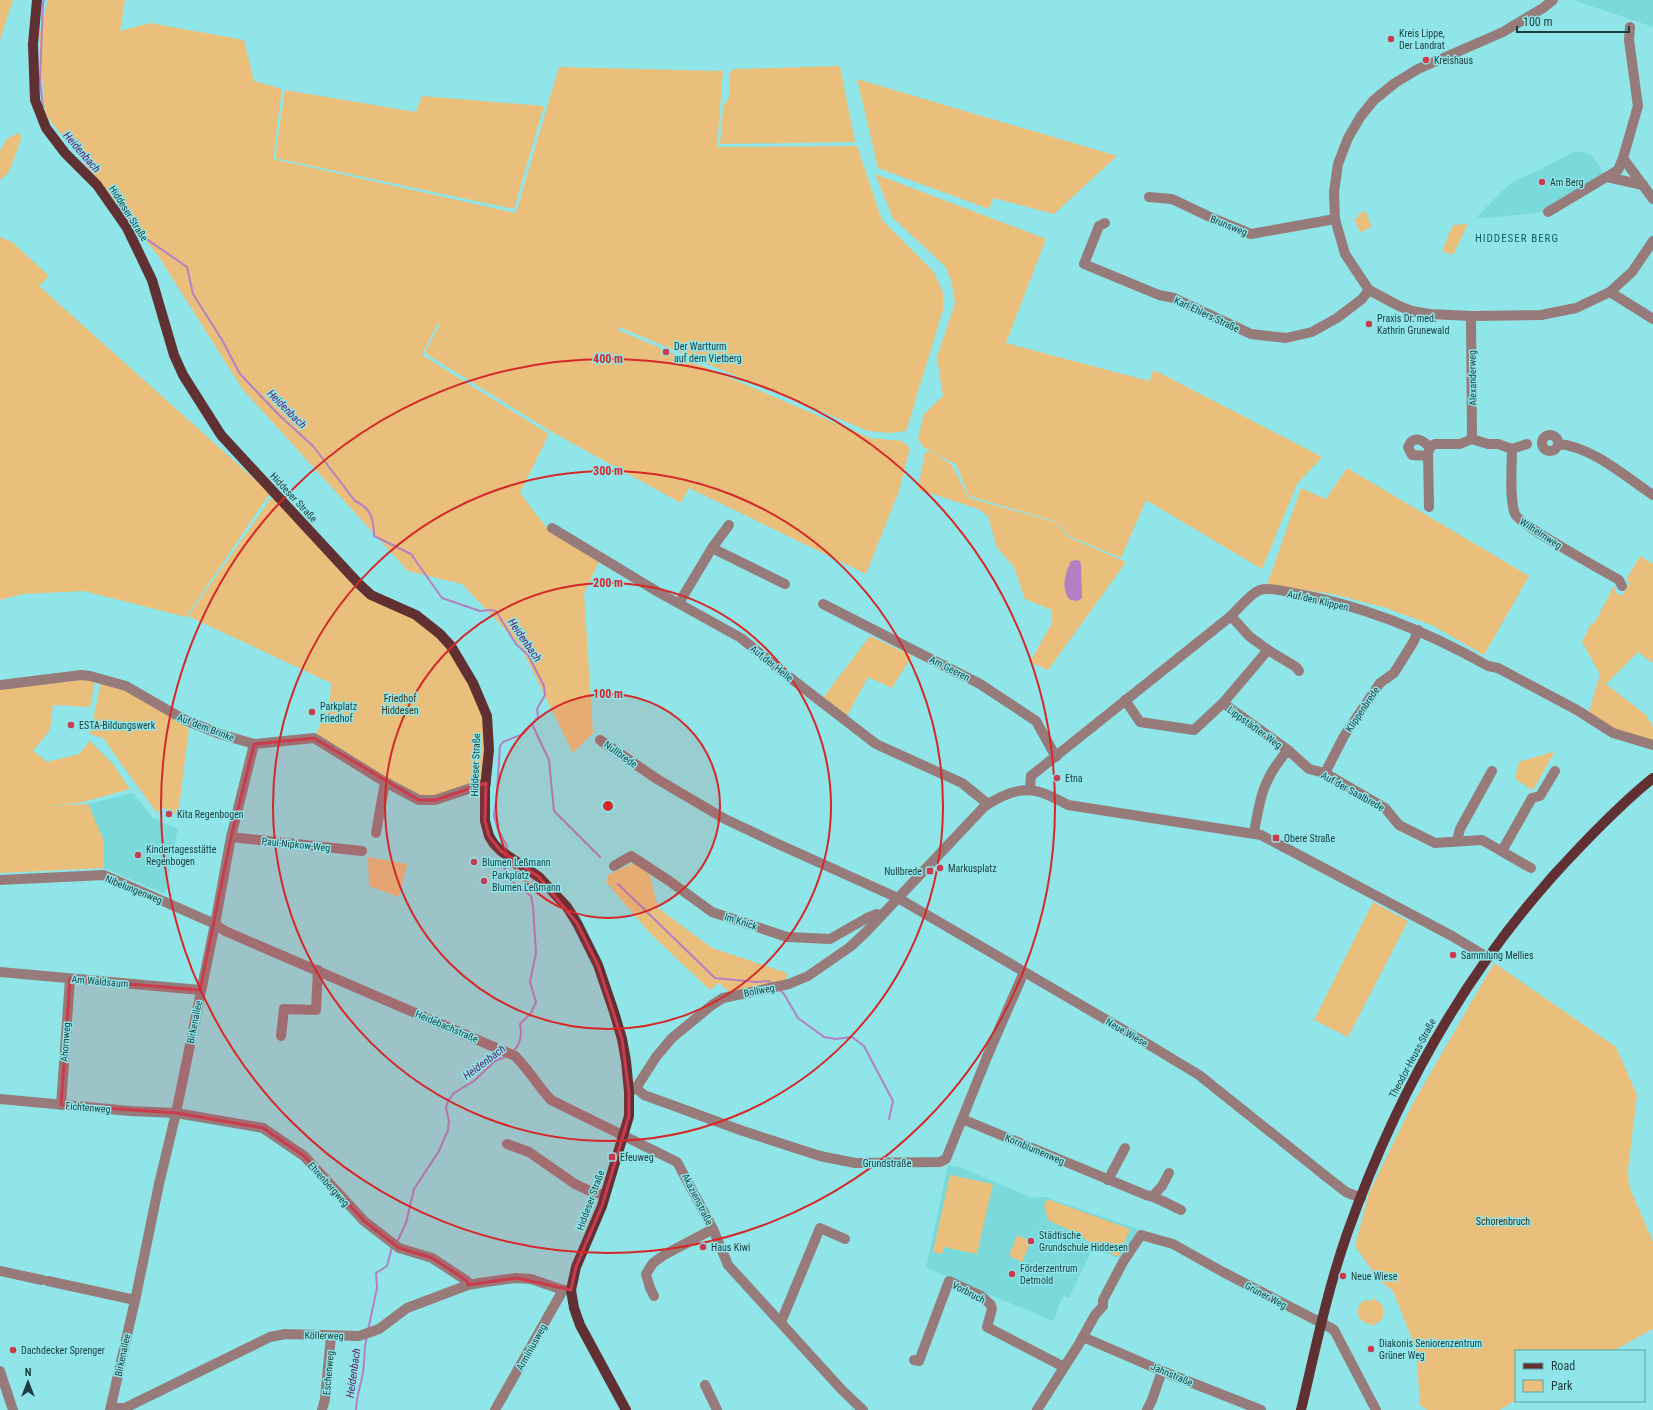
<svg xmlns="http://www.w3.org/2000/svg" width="1653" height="1410" font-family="'Roboto Condensed',sans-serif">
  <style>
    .built { fill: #79d9db }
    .green { fill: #eabf7c }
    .water { fill: #b381c3 }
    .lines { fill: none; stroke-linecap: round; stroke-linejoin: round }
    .stream { stroke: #b381c3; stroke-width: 2 }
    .minor { stroke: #977a7a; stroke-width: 10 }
    .major { stroke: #603032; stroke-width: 10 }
    .marked { fill: #cb3b4d; fill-opacity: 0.2; stroke: #cb3b4d; stroke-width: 3; stroke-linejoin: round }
    .ring { fill: none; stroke: #d62828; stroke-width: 2 }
    .poi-dot { fill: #cb3b4d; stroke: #90e5e8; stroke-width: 1.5 }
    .labels { text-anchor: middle; stroke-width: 3; stroke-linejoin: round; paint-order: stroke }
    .poi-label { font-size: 10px; fill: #1a3e3f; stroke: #90e5e8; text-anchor: start }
    .street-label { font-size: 10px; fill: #1a3e3f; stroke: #90e5e8 }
    .park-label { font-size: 10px; fill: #453110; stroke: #90e5e8 }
    .water-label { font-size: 11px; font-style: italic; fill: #5b1c6c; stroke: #90e5e8 }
    .neighbourhood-label { font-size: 11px; letter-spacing: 1px; fill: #165c5e; stroke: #90e5e8 }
    .centre { fill: #d62828; stroke: #90e5e8; stroke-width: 2 }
    .ring-label { font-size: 12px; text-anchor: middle; font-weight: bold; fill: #d62828; stroke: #90e5e8; stroke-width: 3; stroke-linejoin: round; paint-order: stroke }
  </style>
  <rect width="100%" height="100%" fill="#90e5e8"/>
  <g class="built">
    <polygon points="1575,0 1653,0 1653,27 1576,1"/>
    <polygon points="1576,151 1586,153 1593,156 1604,174 1545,212 1475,219 1502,191 1514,181 1539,170"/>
    <polygon points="133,793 153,818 178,829 165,894 104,868 104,841 88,804"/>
    <polygon points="948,1165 960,1167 1032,1198 1045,1197 1138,1229 1121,1256 1117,1258 1093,1247 1069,1298 1063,1296 1053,1321 926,1268"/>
  </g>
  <g class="green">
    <polygon points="0,0 13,0 0,40"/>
    <polygon points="48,0 125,0 120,31 150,23 244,40 254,81 282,89 273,159 516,213 559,67 723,71 717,147 857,146 882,220 934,272 943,293 943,310 906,431 890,433 868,431 619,327 618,330 870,438 902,441 910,448 899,491 866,574 689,488 681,503 552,432 425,353 440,324 438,323 422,355 549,434 520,493 549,531 599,562 584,593 593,733 573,753 520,645 462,584 408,571 243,390 159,257 45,114 39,37"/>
    <polygon points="840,66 855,142 720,144 723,107 729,97 729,73 734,69"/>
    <polygon points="857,79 1117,156 1054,214 993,198 989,209 878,168"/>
    <polygon points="285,90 416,112 422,96 544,106 514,209 275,158"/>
    <polygon points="18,133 22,137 9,172 0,180 0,151 7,139"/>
    <polygon points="875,174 1046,239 1006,343 1149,381 1154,370 1322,457 1297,484 1262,569 1146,500 1121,558 1069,536 1055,521 969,496 956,464 932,452 951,464 969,498 1055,522 1068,537 1126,562 1048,670 1030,662 1052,623 1052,610 1025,599 1014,567 997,548 988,516 978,509 918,489 925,452 932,452 923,447 918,438 924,414 943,396 937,357 955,303 951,280 945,266 893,218"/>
    <polygon points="1365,211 1372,227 1360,232 1354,219 1359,217 1358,214"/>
    <polygon points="1468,224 1453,255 1442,251 1453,225"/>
    <polygon points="0,237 12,242 49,276 39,286 270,493 186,617 84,591 23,594 0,600"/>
    <polygon points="1347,468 1529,576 1484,655 1432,625 1386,608 1333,594 1267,585 1301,488 1326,499"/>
    <polygon points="272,497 370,597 416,619 438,637 462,670 480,702 486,734 482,779 434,797 418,797 316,735 330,699 331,683 188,616"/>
    <polygon points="1640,556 1653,564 1653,663 1638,652 1606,684 1646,715 1653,727 1653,743 1612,730 1589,712 1600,674 1582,642 1592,622 1594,624 1614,586 1616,593 1622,596 1630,582 1626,580"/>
    <polygon points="870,636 912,656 892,688 868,677 847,716 823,698"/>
    <polygon points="75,678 95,681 90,707 53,705 50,730 33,751 47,762 79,754 90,741 112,763 130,789 79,803 48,806 88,804 104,841 104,868 0,873 0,688"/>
    <polygon points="101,683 127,690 189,729 178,815 161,807 157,813 103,738 90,734"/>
    <polygon points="1555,751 1533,790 1515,779 1519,762"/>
    <polygon points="368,857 407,864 399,897 369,886"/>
    <polygon points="635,863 650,875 658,908 712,948 787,973 786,980 729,992 719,983 710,990 650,933 606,882 609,874"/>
    <polygon points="1373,902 1408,921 1348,1037 1314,1020"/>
    <polygon points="1494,963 1616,1047 1637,1095 1628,1170 1629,1186 1653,1242 1653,1329 1613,1351 1516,1351 1516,1400 1500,1410 1427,1410 1420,1405 1416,1349 1393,1291 1378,1279 1355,1246 1369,1193 1412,1105"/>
    <polygon points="950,1175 993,1184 977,1254 944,1247 942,1254 933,1252"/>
    <polygon points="1047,1199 1130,1229 1119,1256 1117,1256 1093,1246 1082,1236 1048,1220 1044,1206"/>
    <polygon points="1017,1235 1031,1241 1022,1262 1009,1256"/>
    <path d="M1374,1298l8,7c4,10 0,17 -10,21l-1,-2c-13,-1 -18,-14 -8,-23l11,-1z"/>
  </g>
  <path class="water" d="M1077,560l3,1 1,4 1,33c-4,4 -8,3 -13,1 -8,-11 -4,-26 2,-38z"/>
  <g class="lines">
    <g class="stream">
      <polyline points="43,107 40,81 43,3 44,0"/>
      <path d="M118,206l30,34 39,27 6,27 29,46 18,34 40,42 33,30 42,55c16,7 19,18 19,35l37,18 31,44 38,13 11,-1 5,1 20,33 12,11 16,31 1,9 -8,14 1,8 -15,17 -20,8 -3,4 -3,46 -3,24 4,14 9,16 -1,5"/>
      <polyline points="532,724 549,760 554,811 600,857"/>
      <path d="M505,857l-2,8 8,16 20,15 2,10 3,47 -6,29 6,20 -5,11 -11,11c2,10 1,21 -8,28"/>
      <polyline points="618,884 715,978 756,982 769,981 773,984"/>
      <polyline points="779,989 784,994 798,1018 824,1037 836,1039 852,1037 864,1046 893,1101 889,1119"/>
      <polyline points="397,1242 406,1223 414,1189 439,1151 448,1130 449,1121 446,1108 448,1101 454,1093 474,1081 495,1061 505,1057"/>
      <polyline points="368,1330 377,1288 376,1273 387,1266 392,1247"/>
      <path d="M356,1410c0,-16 8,-32 8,-48 1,-9 0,-16 3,-25"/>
    </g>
    <g class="minor">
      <polyline points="1553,0 1543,8 1503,32 1418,69 1395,83 1374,100 1361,116 1348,138 1338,164 1334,192 1335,219 1345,254 1369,290 1399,306 1412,311 1429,314 1471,316 1541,315 1576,308 1610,292 1632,272 1653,241"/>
      <polyline points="1630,27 1629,40 1638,106 1623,158 1653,199"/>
      <polyline points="1607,177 1643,185"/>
      <polyline points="1149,197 1172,199 1212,218 1251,234 1335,219"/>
      <polyline points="1548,212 1618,170 1623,158"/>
      <polyline points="1105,223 1099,226 1084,264 1159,295 1174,298 1251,334 1286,338 1312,332 1337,318 1362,299 1369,290"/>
      <polyline points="1610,292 1653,319"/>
      <polyline points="1471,316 1472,439"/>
      <circle cx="1550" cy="443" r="8"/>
      <path d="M1558,444c33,2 68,33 95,51"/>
      <path d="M1512,449c0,17 -3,50 3,65 6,12 87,56 104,66l3,6"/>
      <path d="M1428,456l-16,-1 -4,-8 3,-5c7,-6 13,0 19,5"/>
      <polyline points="1429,507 1428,453 1431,446 1435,444 1460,444 1472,439 1488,444 1498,444 1512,449 1527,444"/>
      <polyline points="552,528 658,592 741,638 784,673 876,744 962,783 988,804"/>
      <polyline points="712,548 785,584"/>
      <polyline points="679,603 712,548 729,525"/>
      <polyline points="823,604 980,684 1036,721 1056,757"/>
      <polyline points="1268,650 1296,667 1299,671"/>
      <polyline points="0,685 81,675 90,676 126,686 185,720 220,734 254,744 314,738 385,782 419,800 435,800 486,783"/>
      <polyline points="1125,700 1140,722 1194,730 1223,703 1268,650 1249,636 1231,616"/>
      <polyline points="1223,703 1288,750"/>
      <polyline points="600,740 657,779 725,819 778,844 898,898 1146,1043 1199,1075 1328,1178 1346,1192 1361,1198"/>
      <polyline points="1325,773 1344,736 1380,683 1394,673 1414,641 1418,630"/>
      <path d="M1030,789l1,-13 200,-160c7,-7 20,-23 29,-26 10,-3 24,1 33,3 69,12 135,39 195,73l10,2 79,42 36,23 40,12"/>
      <polyline points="376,833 385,782"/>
      <path d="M1254,833c6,-36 9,-54 34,-83l21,19 16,4 60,35 14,17 36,18 47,-3 49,28"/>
      <polyline points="231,837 362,851"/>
      <polyline points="1457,841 1460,829 1492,771"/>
      <polyline points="1502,851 1532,798 1540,796 1555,771"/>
      <polyline points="614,866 631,856 668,880 712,912 787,937 830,939 867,918 877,914 881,916"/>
      <path d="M0,880l104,-5 111,49 10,7 290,125c14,14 23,30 36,44l126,62 36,67 15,36 114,125 21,20"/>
      <polyline points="0,972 200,990"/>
      <polyline points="281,1036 284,1009 316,1010 318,970"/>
      <polyline points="636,1088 644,1095 743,1131 820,1156 855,1163 940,1162 946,1159 987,1057 1024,972"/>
      <path d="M629,1092l7,-4 20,-31 16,-19 40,-33 11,-7 66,-14 19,-8 42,-29 16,-15 116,-123c6,-6 13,-9 21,-13 26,-12 41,-4 65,9l193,30 191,101 35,21"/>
      <polyline points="0,1099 130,1111 176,1113 263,1128 304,1156 364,1221 399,1248 432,1258 467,1281 468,1285"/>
      <polyline points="61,1105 70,979"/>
      <path d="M962,1119l184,76c11,2 24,10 35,15"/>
      <polyline points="507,1144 529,1152 575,1184 590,1191 605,1195"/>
      <polyline points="1108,1180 1125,1148"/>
      <polyline points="1153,1196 1162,1186 1169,1173"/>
      <polyline points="0,1271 42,1280"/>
      <polyline points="48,1281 135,1300"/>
      <polyline points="654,1296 650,1288 646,1274 653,1263 664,1255 713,1229"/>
      <polyline points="781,1322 820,1228 845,1239"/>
      <polyline points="1083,1337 1162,1371 1261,1410"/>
      <polyline points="914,1360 919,1361 949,1281 981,1296 991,1305 992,1309 987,1327 1064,1367"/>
      <polyline points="0,1371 13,1410"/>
      <polyline points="705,1385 717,1410"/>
      <polyline points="111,1408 125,1408 270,1337 285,1334 359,1336 379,1329 407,1308 468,1285 486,1282 516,1278 531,1279 563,1290 571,1290"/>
      <polyline points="110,1410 136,1296 159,1184 176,1113 215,924 231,837 254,744"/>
      <polyline points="322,1410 325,1399 331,1336"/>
      <polyline points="495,1410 563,1290"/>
      <polyline points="1037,1410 1079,1344 1095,1315 1103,1306 1103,1300 1123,1262 1141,1235 1173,1244 1223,1272 1331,1328 1334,1330 1376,1410"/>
      <polyline points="1147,1410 1152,1400 1162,1371"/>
    </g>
    <g class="major">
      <polyline points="37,0 33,44 35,100 46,128 65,153 97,185 127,228 152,280 174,355 183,375 221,435 358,583 371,595 416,615 440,634 451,646 473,683 487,716 489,750 485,788 485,821 489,836 494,844 501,851 539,877 567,907 577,923 598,965 614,1012 622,1039 626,1061 629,1092 629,1116 602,1206 576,1267 571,1290 574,1308 580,1325 626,1410"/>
      <path d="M1301,1410c14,-59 26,-119 46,-176 51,-145 126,-277 233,-387 23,-24 47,-48 73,-69"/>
    </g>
  </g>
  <path class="marked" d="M314,738l105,62h16l51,-17 -1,38 4,15 12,15 38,26 38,46 21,42 24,74 7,53v24l-27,90 -26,61 -5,23 -55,-12 -48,7 -1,-4 -35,-23 -33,-10 -35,-27 -60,-65 -41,-28 -87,-15 -115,-8 9,-126 130,11 31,-153 23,-93z"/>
  <circle cx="608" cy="806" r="112" fill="#d62828" fill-opacity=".12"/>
  <g class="ring">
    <circle cx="608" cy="806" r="112"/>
    <circle cx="608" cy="806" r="223"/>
    <circle cx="608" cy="806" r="335"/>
    <circle cx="608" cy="806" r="447"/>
  </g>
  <g class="poi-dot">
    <circle cx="1391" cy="39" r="4"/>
    <circle cx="1426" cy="60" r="4"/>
    <circle cx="1542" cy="182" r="4"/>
    <circle cx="1369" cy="324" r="4"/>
    <circle cx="666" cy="352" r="4"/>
    <circle cx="312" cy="712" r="4"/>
    <circle cx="71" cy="725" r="4"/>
    <circle cx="1057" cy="778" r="4"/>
    <circle cx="169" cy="814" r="4"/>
    <rect x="1272" y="834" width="8" height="8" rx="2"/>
    <circle cx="138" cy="855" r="4"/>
    <circle cx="474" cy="862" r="4"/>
    <circle cx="940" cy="868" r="4"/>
    <rect x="926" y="867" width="8" height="8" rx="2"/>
    <circle cx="484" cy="881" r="4"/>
    <circle cx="1453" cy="955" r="4"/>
    <rect x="608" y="1153" width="8" height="8" rx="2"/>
    <circle cx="1031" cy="1241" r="4"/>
    <circle cx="703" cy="1247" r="4"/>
    <circle cx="1012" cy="1274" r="4"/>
    <circle cx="1343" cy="1276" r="4"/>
    <circle cx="1371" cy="1349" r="4"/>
    <circle cx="13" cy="1350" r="4"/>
  </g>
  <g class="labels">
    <g class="poi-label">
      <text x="1399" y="37">Kreis Lippe,<tspan x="1399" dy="12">Der Landrat</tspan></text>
      <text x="1434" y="64">Kreishaus</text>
      <text x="1550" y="186">Am Berg</text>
      <text x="1377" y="322">Praxis Dr. med.<tspan x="1377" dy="12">Kathrin Grunewald</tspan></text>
      <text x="674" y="350">Der Wartturm<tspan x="674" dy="12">auf dem Vietberg</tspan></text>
      <text x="320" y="710">Parkplatz<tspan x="320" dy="12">Friedhof</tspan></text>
      <text x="79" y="729">ESTA-Bildungswerk</text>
      <text x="1065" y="782">Etna</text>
      <text x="177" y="818">Kita Regenbogen</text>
      <text x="1284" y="842">Obere Straße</text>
      <text x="146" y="853">Kindertagesstätte<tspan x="146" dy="12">Regenbogen</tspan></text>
      <text x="482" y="866">Blumen Leßmann</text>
      <text x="948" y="872">Markusplatz</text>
      <text x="922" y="875" text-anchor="end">Nullbrede</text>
      <text x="492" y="879">Parkplatz<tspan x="492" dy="12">Blumen Leßmann</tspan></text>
      <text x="1461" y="959">Sammlung Mellies</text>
      <text x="620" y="1161">Efeuweg</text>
      <text x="1039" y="1239">Städtische<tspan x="1039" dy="12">Grundschule Hiddesen</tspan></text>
      <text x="711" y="1251">Haus Kiwi</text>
      <text x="1020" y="1272">Förderzentrum<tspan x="1020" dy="12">Detmold</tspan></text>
      <text x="1351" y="1280">Neue Wiese</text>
      <text x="1379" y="1347">Diakonis Seniorenzentrum<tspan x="1379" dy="12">Grüner Weg</tspan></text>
      <text x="21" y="1354">Dachdecker Sprenger</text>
    </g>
    <g class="street-label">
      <text transform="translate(129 213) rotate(58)" y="4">Hiddeser Straße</text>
      <text transform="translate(1229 225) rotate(22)" y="4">Brunsweg</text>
      <text transform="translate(1207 314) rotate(25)" y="4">Karl-Ehlers-Straße</text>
      <text transform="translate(1472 378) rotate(-91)" y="4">Alexanderweg</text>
      <text transform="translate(294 497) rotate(47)" y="4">Hiddeser Straße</text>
      <text transform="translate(1541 533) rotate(33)" y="4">Wilhelmweg</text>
      <text transform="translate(1318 600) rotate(13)" y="4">Auf den Klippen</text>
      <text transform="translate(772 663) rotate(39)" y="4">Auf der Helle</text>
      <text transform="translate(950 668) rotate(27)" y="4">Am Geeren</text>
      <text transform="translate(1362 709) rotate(-56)" y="4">Klippenbrede</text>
      <text transform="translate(206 727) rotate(21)" y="4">Auf dem Brinke</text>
      <text transform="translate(1255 727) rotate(36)" y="4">Lippstädter Weg</text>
      <text transform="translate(621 754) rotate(36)" y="4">Nullbrede</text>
      <text transform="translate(475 765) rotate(-88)" y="4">Hiddeser Straße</text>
      <text transform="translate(1353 791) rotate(29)" y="4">Auf der Saalbrede</text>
      <text transform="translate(296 844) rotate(6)" y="4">Paul-Nipkow-Weg</text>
      <text transform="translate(134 889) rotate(22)" y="4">Nibelungenweg</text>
      <text transform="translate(741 921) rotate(18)" y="4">Im Knick</text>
      <text transform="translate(100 981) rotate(5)" y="4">Am Waldsaum</text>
      <text transform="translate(759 990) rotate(-11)" y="4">Bollweg</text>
      <text transform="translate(194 1022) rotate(-79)" y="4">Birkenallee</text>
      <text transform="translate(447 1026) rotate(23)" y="4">Heidebachstraße</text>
      <text transform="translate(1127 1032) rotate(30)" y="4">Neue Wiese</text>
      <text transform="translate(65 1042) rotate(-86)" y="4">Ahornweg</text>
      <text transform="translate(1412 1058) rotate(-62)" y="4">Theodor-Heuss-Straße</text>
      <text transform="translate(88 1107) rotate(5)" y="4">Fichtenweg</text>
      <text transform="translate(1035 1149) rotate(23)" y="4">Kornblumenweg</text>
      <text x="887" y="1167">Grundstraße</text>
      <text transform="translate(329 1184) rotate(48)" y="4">Ehrenbergweg</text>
      <text transform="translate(698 1199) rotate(63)" y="4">Akazienstraße</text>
      <text transform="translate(590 1200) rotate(-70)" y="4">Hiddeser Straße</text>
      <text transform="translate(969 1292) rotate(27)" y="4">Vorbruch</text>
      <text transform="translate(1266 1295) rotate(28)" y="4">Grüner Weg</text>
      <text transform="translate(324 1335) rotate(1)" y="4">Köllerweg</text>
      <text transform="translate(531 1347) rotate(-61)" y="4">Arminiusweg</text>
      <text transform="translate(122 1355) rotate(-78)" y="4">Birkenallee</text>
      <text transform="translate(328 1373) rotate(-85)" y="4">Eschenweg</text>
      <text transform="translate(1172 1374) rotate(23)" y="4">Jahnstraße</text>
    </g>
    <g class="park-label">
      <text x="400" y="702">Friedhof<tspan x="400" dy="12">Hiddesen</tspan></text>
      <text x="1503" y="1225">Schorenbruch</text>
    </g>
    <g class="water-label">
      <text transform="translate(82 152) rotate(49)" y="4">Heidenbach</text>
      <text transform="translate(287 409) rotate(45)" y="4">Heidenbach</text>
      <text transform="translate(525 640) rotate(55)" y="4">Heidenbach</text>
      <text transform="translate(484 1062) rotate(-37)" y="4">Heidenbach</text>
      <text transform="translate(353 1373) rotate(-82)" y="4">Heidenbach</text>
    </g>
    <g class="neighbourhood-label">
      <text x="1517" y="242">HIDDESER BERG</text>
    </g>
  </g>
  <circle cx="608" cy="806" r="6" class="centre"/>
  <g class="ring-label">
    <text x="608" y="363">400 m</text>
    <text x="608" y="475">300 m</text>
    <text x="608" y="587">200 m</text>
    <text x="608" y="698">100 m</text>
  </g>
  <rect x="1515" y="1350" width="130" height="52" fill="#90e5e8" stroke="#61a2a4"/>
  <rect x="1523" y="1363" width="20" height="6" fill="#603032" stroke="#61a2a4"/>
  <text x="1551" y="1370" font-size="12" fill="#1a3e3f">Road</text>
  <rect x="1523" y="1380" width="20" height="12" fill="#eabf7c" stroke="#61a2a4"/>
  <text x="1551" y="1390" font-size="12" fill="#1a3e3f">Park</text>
  <g transform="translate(28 1382)" stroke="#90e5e8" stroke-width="3" paint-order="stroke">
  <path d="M0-3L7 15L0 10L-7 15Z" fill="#1a3e3f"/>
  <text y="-6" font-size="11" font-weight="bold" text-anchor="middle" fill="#1a3e3f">N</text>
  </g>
  <path d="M1517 26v6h112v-6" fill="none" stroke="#1a3e3f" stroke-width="2"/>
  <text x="1523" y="26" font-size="12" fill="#1a3e3f" stroke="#90e5e8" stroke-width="3" paint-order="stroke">100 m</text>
</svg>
